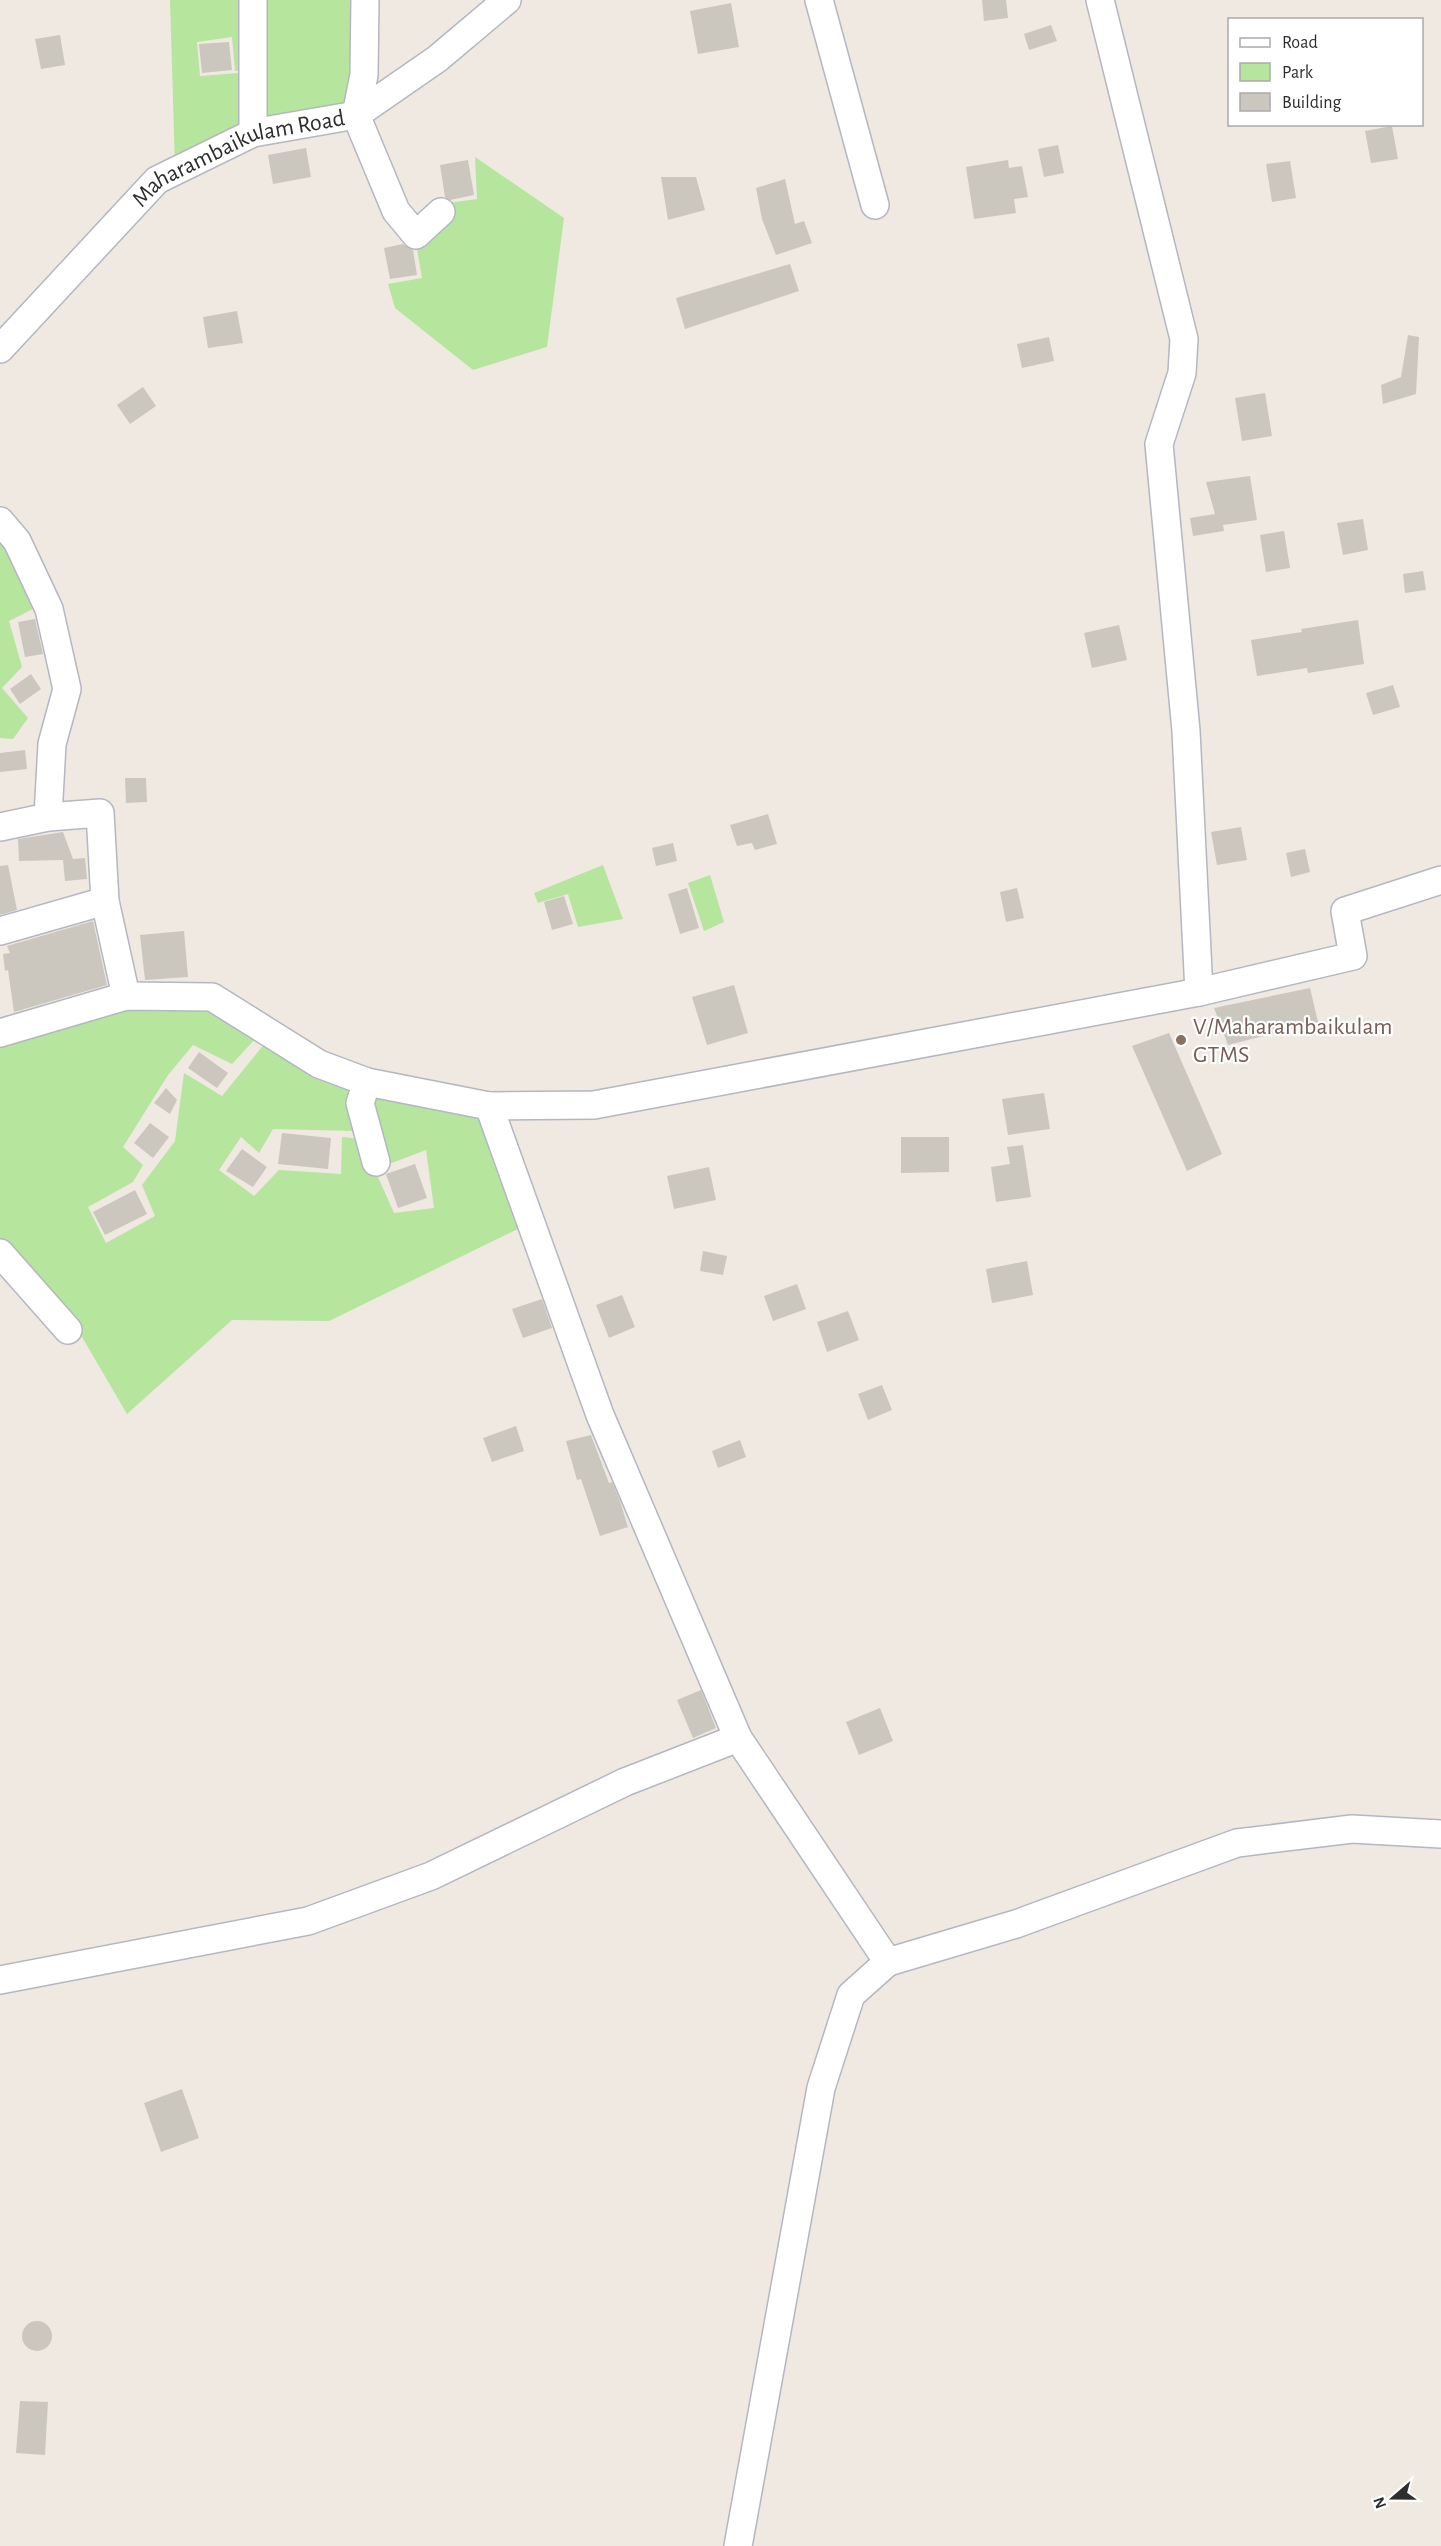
<svg xmlns="http://www.w3.org/2000/svg" width="1441" height="2546" font-family="'Alegreya Sans',sans-serif">
  <style>
    .green { fill: #b6e59e }
    .building { fill: #cbc7bf }
    .lines { fill: none; stroke-linecap: round; stroke-linejoin: round }
    .minor-casing { stroke: #b4b7c1; stroke-width: 30 }
    .minor { stroke: #fff; stroke-width: 27 }
    .education-dot { fill: #8d6e63; stroke: #fff; stroke-width: 2 }
    .labels { text-anchor: middle; stroke-width: 4.5; stroke-linejoin: round; paint-order: stroke }
    .street-label { font-size: 24px; fill: #2e2e2e; stroke: #fff }
    .education-label { font-size: 24px; fill: #785e54; stroke: #fff; text-anchor: start }
  </style>
  <rect width="100%" height="100%" fill="#efe9e1"/>
  <g class="green">
    <polygon points="170,0 249,0 251,69 235,71 232,37 197,42 200,76 251,72 250,132 175,166"/>
    <polygon points="258,0 364,0 353,113 257,130"/>
    <polygon points="475,157 564,218 547,347 473,370 395,308 388,284 422,278 416,243 448,203 477,199"/>
    <polygon points="0,531 39,606 9,621 22,667 2,688 28,718 13,739 0,738"/>
    <polygon points="603,865 623,919 578,927 568,894 538,903 534,893"/>
    <polygon points="710,875 724,922 704,931 688,883"/>
    <polygon points="127,1002 206,1005 256,1038 232,1064 193,1045 168,1075 123,1147 143,1165 133,1182 88,1207 106,1243 155,1216 142,1185 175,1141 184,1073 222,1096 266,1042 360,1083 355,1102 353,1131 273,1129 259,1153 241,1137 219,1170 254,1196 279,1170 341,1174 342,1137 361,1139 394,1213 434,1208 426,1150 384,1166 370,1126 373,1087 482,1109 524,1226 329,1321 232,1320 127,1414 75,1325 0,1240 0,1042"/>
  </g>
  <g class="building">
    <polygon points="982,0 1006,0 1008,18 984,21"/>
    <polygon points="731,3 739,47 698,54 690,11"/>
    <polygon points="1051,25 1057,41 1029,50 1024,34"/>
    <polygon points="60,35 65,65 41,69 35,39"/>
    <polygon points="229,42 232,70 202,73 199,44"/>
    <polygon points="1392,126 1398,159 1371,163 1365,131"/>
    <polygon points="1058,145 1064,173 1044,177 1038,149"/>
    <polygon points="306,148 311,177 273,184 268,155"/>
    <polygon points="468,160 474,195 450,200 445,197 440,165"/>
    <polygon points="1008,160 1009,168 1022,166 1028,197 1014,199 1016,213 974,219 966,167"/>
    <polygon points="1290,161 1296,198 1272,202 1266,164"/>
    <polygon points="661,177 696,177 705,210 668,220"/>
    <polygon points="785,179 795,224 804,221 812,243 776,255 762,219 756,188"/>
    <polygon points="403,244 413,250 417,275 390,279 384,248"/>
    <polygon points="790,264 799,291 685,329 676,298"/>
    <polygon points="237,311 243,343 208,348 203,317"/>
    <polygon points="1408,335 1419,337 1416,394 1383,404 1381,385 1401,377"/>
    <polygon points="1049,337 1054,361 1022,368 1017,344"/>
    <polygon points="143,387 156,406 130,424 117,405"/>
    <polygon points="1265,393 1272,436 1242,441 1235,398"/>
    <polygon points="1250,476 1257,520 1223,525 1224,531 1193,536 1190,518 1215,514 1206,482"/>
    <polygon points="1363,519 1368,550 1343,555 1337,523"/>
    <polygon points="1284,531 1290,568 1266,572 1260,535"/>
    <polygon points="1423,571 1426,590 1405,593 1403,574"/>
    <polygon points="35,619 43,654 25,657 18,622"/>
    <polygon points="1358,620 1364,664 1308,673 1307,668 1257,676 1251,640 1302,632 1301,629"/>
    <polygon points="1119,625 1127,660 1092,668 1084,633"/>
    <polygon points="31,674 41,689 20,704 10,689"/>
    <polygon points="1393,685 1400,707 1373,715 1366,693"/>
    <polygon points="25,750 27,769 0,772 0,753"/>
    <polygon points="125,778 146,778 147,802 126,803"/>
    <polygon points="768,814 777,844 755,850 752,843 737,846 730,825"/>
    <polygon points="1241,827 1247,860 1217,865 1211,832"/>
    <polygon points="63,832 73,859 85,858 87,879 65,881 63,860 19,861 18,839"/>
    <polygon points="673,843 677,861 656,866 652,848"/>
    <polygon points="1305,849 1310,872 1291,877 1286,853"/>
    <polygon points="8,865 17,910 0,915 0,866"/>
    <polygon points="687,888 699,928 680,934 668,894"/>
    <polygon points="1017,888 1024,918 1006,922 1000,892"/>
    <polygon points="564,896 573,924 552,930 544,902"/>
    <polygon points="93,921 107,985 14,1012 8,970 5,971 3,954 10,953 7,946"/>
    <polygon points="184,931 188,977 145,980 140,935"/>
    <polygon points="734,985 748,1033 707,1045 692,997"/>
    <polygon points="1310,988 1318,1022 1228,1045 1214,1008"/>
    <polygon points="1169,1033 1222,1154 1187,1171 1132,1046"/>
    <polygon points="199,1052 228,1073 217,1088 188,1068"/>
    <polygon points="166,1088 177,1100 170,1114 154,1103"/>
    <polygon points="1044,1093 1050,1129 1008,1135 1002,1099"/>
    <polygon points="150,1123 169,1137 153,1158 134,1143"/>
    <polygon points="282,1133 331,1138 328,1169 278,1164"/>
    <polygon points="901,1137 949,1137 949,1172 901,1173"/>
    <polygon points="1023,1145 1031,1197 996,1202 991,1167 1010,1164 1007,1147"/>
    <polygon points="242,1149 267,1167 253,1187 226,1171"/>
    <polygon points="415,1164 427,1198 398,1208 386,1174"/>
    <polygon points="709,1167 716,1200 674,1209 667,1176"/>
    <polygon points="135,1190 147,1214 105,1235 93,1212"/>
    <polygon points="703,1251 727,1256 723,1275 700,1271"/>
    <polygon points="1027,1261 1033,1295 992,1303 986,1269"/>
    <polygon points="797,1284 806,1309 773,1321 764,1296"/>
    <polygon points="622,1295 635,1327 609,1338 596,1305"/>
    <polygon points="542,1299 552,1328 523,1338 512,1309"/>
    <polygon points="848,1311 859,1340 827,1352 817,1322"/>
    <polygon points="882,1385 892,1410 868,1420 858,1394"/>
    <polygon points="516,1426 524,1451 492,1462 483,1438"/>
    <polygon points="591,1435 609,1483 612,1482 620,1501 628,1527 600,1536 581,1479 577,1480 566,1441"/>
    <polygon points="740,1440 746,1457 718,1468 712,1451"/>
    <polygon points="701,1690 716,1728 693,1738 677,1700"/>
    <polygon points="880,1708 893,1741 859,1755 846,1722"/>
    <polygon points="182,2089 199,2138 161,2152 144,2103"/>
    <circle cx="37" cy="2336" r="15"/>
    <polygon points="20,2401 48,2402 45,2455 16,2453"/>
  </g>
  <g class="lines">
    <defs>
      <g id="minor">
        <polyline points="253,0 253,133"/>
        <polyline points="365,0 364,75 356,115 396,211 416,235 441,212"/>
        <polyline points="819,0 875,205"/>
        <polyline points="1100,0 1184,339 1182,373 1159,444 1186,731 1199,992"/>
        <path id="s1" d="M0,349l157,-169 96,-47 103,-18 81,-56 70,-59"/>
        <polyline points="0,521 17,541 49,609 67,689 52,744 48,817"/>
        <polyline points="0,827 48,817 100,813 105,901 126,996"/>
        <polyline points="0,931 105,901"/>
        <polyline points="0,1033 126,996 212,997 319,1064 367,1082 489,1106 594,1105 1199,992 1353,956 1345,911 1441,880"/>
        <polyline points="367,1082 360,1103 376,1162"/>
        <polyline points="489,1106 600,1415 738,1738 888,1962 1016,1924 1237,1843 1352,1829 1441,1834"/>
        <polyline points="0,1253 68,1330"/>
        <polyline points="0,1980 308,1921 431,1876 625,1782 738,1738"/>
        <polyline points="738,2546 821,2088 851,1995 888,1962"/>
      </g>
    </defs>
    <use href="#minor" class="minor-casing"/>
    <use href="#minor" class="minor"/>
  </g>
  <circle class="education-dot" cx="1181" cy="1040" r="6"/>
  <g class="labels">
    <g class="street-label">
      <text dy="8" stroke="none"><textPath href="#s1" startOffset="315">Maharambaikulam Road</textPath></text>
    </g>
    <g class="education-label">
      <text x="1193" y="1034">V/Maharambaikulam<tspan x="1193" dy="28">GTMS</tspan></text>
    </g>
  </g>
  <rect x="1228" y="18" width="195" height="108" fill="#ffffff" stroke="#ababab" stroke-width="1.5"/>
  <rect x="1240" y="38" width="30" height="9" fill="#ffffff" stroke="#ababab" stroke-width="1.5"/>
  <text x="1282" y="48" font-size="18" fill="#2e2e2e">Road</text>
  <rect x="1240" y="63" width="30" height="18" fill="#b6e59e" stroke="#ababab" stroke-width="1.5"/>
  <text x="1282" y="78" font-size="18" fill="#2e2e2e">Park</text>
  <rect x="1240" y="93" width="30" height="18" fill="#cbc7bf" stroke="#ababab" stroke-width="1.5"/>
  <text x="1282" y="108" font-size="18" fill="#2e2e2e">Building</text>
  <g transform="translate(1393 2498) rotate(250)" stroke="#ffffff" stroke-width="4.5" paint-order="stroke">
  <path d="M0-4.5L10 22L0 15L-10 22Z" fill="#2e2e2e"/>
  <text y="-9" font-size="16" font-weight="bold" text-anchor="middle" fill="#2e2e2e">N</text>
  </g>
</svg>
